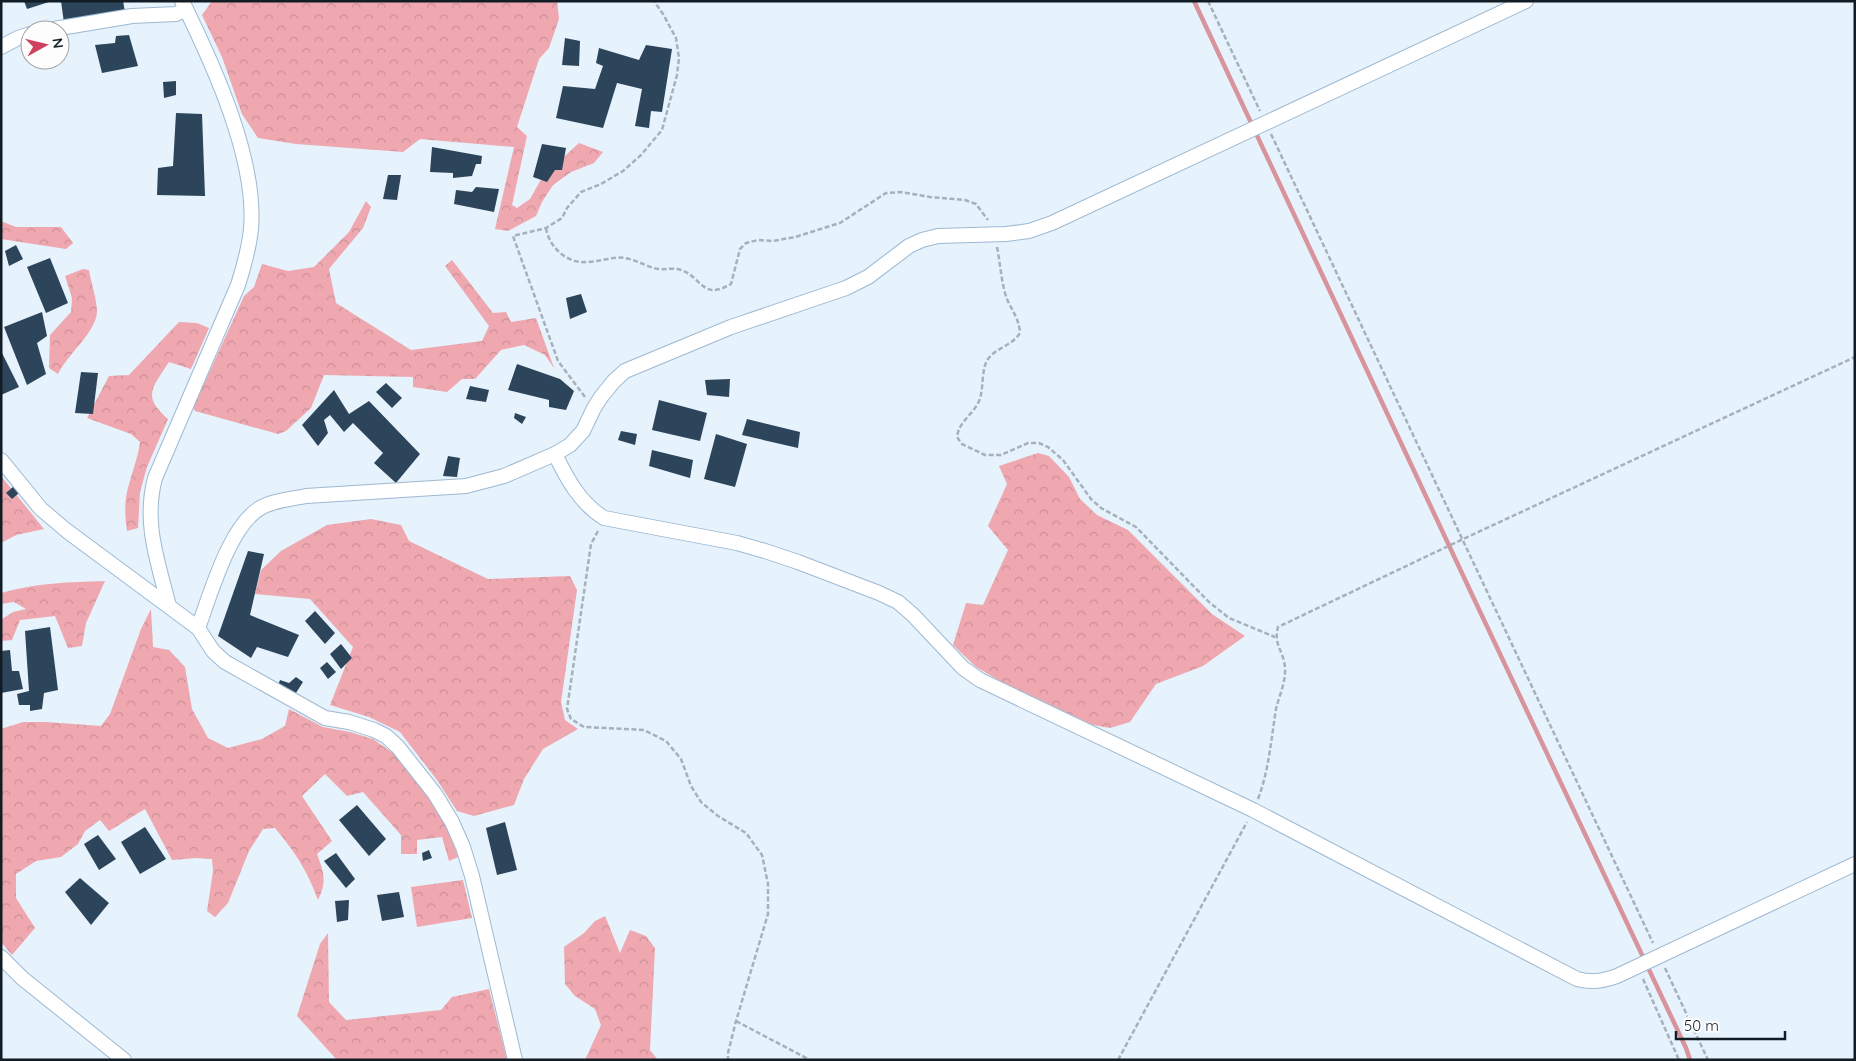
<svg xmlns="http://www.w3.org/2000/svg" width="1856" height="1061" font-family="Quicksand,sans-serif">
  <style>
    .forest { fill: url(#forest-crowns) }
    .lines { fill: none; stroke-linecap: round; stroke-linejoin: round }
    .stream { stroke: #d8949b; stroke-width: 4.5 }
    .building { fill: #2d455a }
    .street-casing { stroke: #9db9d2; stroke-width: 16 }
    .path { stroke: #a6b1bb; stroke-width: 2.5; stroke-dasharray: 5 2.5; stroke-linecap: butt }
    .street { stroke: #fff; stroke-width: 14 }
  </style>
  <defs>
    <pattern id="forest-crowns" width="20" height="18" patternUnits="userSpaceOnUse" patternTransform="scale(1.25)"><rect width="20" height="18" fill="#efa8b0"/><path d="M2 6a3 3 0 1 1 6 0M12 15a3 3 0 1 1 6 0" fill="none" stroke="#cc9097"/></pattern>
  </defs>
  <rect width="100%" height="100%" fill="#e6f2fc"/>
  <g class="forest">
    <polygon points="212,1 557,1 559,19 549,48 539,59 517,127 527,136 512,205 517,208 530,199 543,176 579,143 603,152 594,163 571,172 553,185 542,202 536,216 508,231 495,229 514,147 420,139 403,152 296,144 258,138 242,114 222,57 202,15"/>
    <polygon points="366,201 371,207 363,228 329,269 336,303 411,350 482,341 489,326 445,266 452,260 493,313 506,312 511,322 536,318 554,368 545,355 524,345 501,350 475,379 462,379 447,392 413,387 413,377 324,375 311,408 286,431 278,434 195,411 193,408 244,296 254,287 262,264 288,271 314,267 349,232"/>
    <polygon points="1,221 16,227 61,227 73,243 66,249 1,239"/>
    <path d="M83,269l6,1c2,13 8,29 8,42 -1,20 -30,43 -39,62l-9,-6 1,-33 21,-23 1,-14 -7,-22z"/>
    <path d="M179,322l18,1 12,5 -18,41 -22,-7c-16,25 -28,34 -1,57l-21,48 -7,25 -2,36 -11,3c-2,-14 -3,-29 1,-43 4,-16 10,-30 12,-46l-9,-8 -44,-16 22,-42 20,-1z"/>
    <polygon points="1038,453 1049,456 1069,477 1080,499 1097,515 1128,530 1212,614 1245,636 1203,666 1156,684 1130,722 1110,728 1093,725 1000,681 976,667 953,645 966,603 983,605 1008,550 988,526 1007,484 999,466"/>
    <polygon points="1,476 44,529 16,535 1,543"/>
    <polygon points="371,519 401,525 409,541 488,579 570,576 577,590 561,702 565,720 578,729 543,749 524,779 514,805 474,816 457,811 437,780 400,732 369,717 330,705 353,647 310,599 255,594 261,570 281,551 327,525"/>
    <path d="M105,581l-19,42 -4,23 -14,2 -13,-32 -35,4 -8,20 -11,1 1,-22 11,-7 13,-3 -12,-7 -13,2v-11c35,-10 68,-11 104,-12z"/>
    <path d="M151,609l2,38 16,3 16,17 7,42 16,29 20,10 34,-9 23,-13 4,-17 34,18 27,5 23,7 20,14 37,47 18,29 10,28 -9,4 -7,-24 -25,3v14h-16v-19l-38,-43 -16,4 -22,-22 -23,22 30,45 -15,13c7,19 10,27 1,46 -11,-30 -23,-48 -43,-72l-12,1 -14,22 -21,52 -13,14 -8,-6 6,-40 -1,-12 -16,-1 -24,2 -27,-51 -36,22 -9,-11 -15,11 -7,13 -17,13 -25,4 -20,13v24l19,30 -23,27 -11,-13v-213l22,-7h23l55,4 9,-12 31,-85z"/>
    <polygon points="463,880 472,918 417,927 411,887"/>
    <polygon points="605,916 620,953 630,930 646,936 655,948 650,1050 658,1060 585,1060 601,1025 595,1009 575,996 565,984 564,947 584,933 595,921"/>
    <polygon points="328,933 329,1002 346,1020 441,1010 452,997 489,989 507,1060 337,1060 297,1016 320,944"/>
  </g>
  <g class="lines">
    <polyline class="stream" points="1194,1 1475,601 1686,1048 1690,1060"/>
  </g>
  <g class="building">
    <polygon points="24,1 49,1 49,2 27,9"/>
    <polygon points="61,1 123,1 125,12 64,23"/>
    <polygon points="129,35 138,66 102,73 95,45 115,43 116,36"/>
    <polygon points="565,38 580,41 579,66 562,65"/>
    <polygon points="646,45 672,49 662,112 651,111 649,128 635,126 642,89 617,83 603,128 556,118 563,86 595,89 603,66 596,63 599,48 639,60"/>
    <polygon points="176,81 176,95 164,98 163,82"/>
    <polygon points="176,113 202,114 205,196 157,195 158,168 173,166"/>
    <polygon points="542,144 566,148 562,170 555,170 547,182 533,177"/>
    <polygon points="432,147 482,156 481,164 476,164 472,176 453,178 453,173 430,172"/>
    <polygon points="388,175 401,175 397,200 383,199"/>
    <polygon points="476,187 499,189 494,212 454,204 456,190 472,192"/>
    <polygon points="16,245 23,259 9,266 5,251"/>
    <polygon points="50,258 68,303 46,313 27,267"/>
    <polygon points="581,294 587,312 570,319 566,298"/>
    <polygon points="42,312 47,336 37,343 46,374 27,385 4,327"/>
    <polygon points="1,351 19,387 1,395"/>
    <polygon points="517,364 560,379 574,391 566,410 549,407 549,400 508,390"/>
    <polygon points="81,372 98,373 93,414 75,413"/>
    <polygon points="730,379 729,397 707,395 705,380"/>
    <polygon points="386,383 402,398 392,408 376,392"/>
    <polygon points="470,386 489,390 486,402 466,399"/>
    <polygon points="334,390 349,414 369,401 420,454 396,483 374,463 383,453 353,423 344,432 330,415 324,420 328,433 318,446 302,425"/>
    <polygon points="659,400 707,413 700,441 652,430"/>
    <polygon points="515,413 526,417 522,424 514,418"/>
    <polygon points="747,419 800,432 798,448 742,435"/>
    <polygon points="621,431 637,434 635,445 618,440"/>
    <polygon points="716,434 747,444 735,487 704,479"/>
    <polygon points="652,450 693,460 690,478 649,466"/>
    <polygon points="448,456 460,458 457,477 443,476"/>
    <polygon points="14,486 19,493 12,499 6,493"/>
    <polygon points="248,551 264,554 250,615 299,635 288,657 257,647 251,658 218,636"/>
    <polygon points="315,611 335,633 325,644 305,621"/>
    <polygon points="50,627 58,690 44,693 42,709 30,711 30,705 19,705 17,694 29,691 25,631"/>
    <polygon points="341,644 352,658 341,669 330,654"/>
    <polygon points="10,650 12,671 19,671 23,689 1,693 1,651"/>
    <polygon points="327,662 336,672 328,679 320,668"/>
    <polygon points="296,677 303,682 294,696 277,688 280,680 289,683"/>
    <polygon points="357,805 386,839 369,856 339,820"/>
    <polygon points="505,822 517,870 497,875 486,828"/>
    <polygon points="145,827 166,859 140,874 121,842"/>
    <polygon points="98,835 116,859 99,870 84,844"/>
    <polygon points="429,850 432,858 423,861 422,853"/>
    <polygon points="336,853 355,879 346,888 324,861"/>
    <polygon points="80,878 109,903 91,925 65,892"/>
    <polygon points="399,892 404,917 382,921 377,895"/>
    <polygon points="349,900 348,920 337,922 335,901"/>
  </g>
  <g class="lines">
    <defs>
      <g id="street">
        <polyline points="48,30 132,16 176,14 186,9"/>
        <polyline points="1,47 18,38 30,34"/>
        <path d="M555,454c12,25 25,49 49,64l133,25 28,8 33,11 81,31 19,9 15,13 50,53 17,12 273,130 324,169c15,4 26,2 40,-3l238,-112"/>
        <polyline points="1,460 41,509 67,531 198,628 213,651 225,662 325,718 349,722 374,730 386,736 398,747 435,794 452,822 463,847 472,876 515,1060"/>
        <path d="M169,606c-11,-44 -26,-83 -14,-128l83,-193c6,-19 11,-36 13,-56 6,-70 -38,-165 -69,-228"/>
        <path d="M198,628c12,-32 32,-105 64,-121 13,-7 30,-8 44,-11l160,-10 38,-10 51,-22 15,-9 13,-14 11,-23 7,-11 13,-16 11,-10 106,-44 115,-39 22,-11 41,-31 13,-6 16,-4 68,-2 23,-3 23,-8 474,-222"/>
        <polyline points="1,957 22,978 124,1060"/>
      </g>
    </defs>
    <use href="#street" class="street-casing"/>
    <g class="path">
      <polyline points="1208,1 1260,111"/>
      <polyline points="1271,134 1653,943"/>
      <path d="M546,228c3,19 21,36 41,34 12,0 26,-6 38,-4 12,2 22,9 33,11 8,1 16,-2 23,1 21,7 21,31 50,14l9,-35 6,-6 12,-3 15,1 22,-4 45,-14 46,-30 15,-1 29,5 35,3 11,4 12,16"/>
      <path d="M997,247c3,15 4,31 8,46 4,15 14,23 15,40 -8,13 -23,14 -32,26 -7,9 -4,31 -9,42 -6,14 -20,20 -22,36l5,7 23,11h16l27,-12h11l9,4 15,13 28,39 10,9 35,19 73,75 20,16 46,19"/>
      <polyline points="585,397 558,361 513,236 546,228 562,218 567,208 581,192 601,184 623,171 641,155 662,130 677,75 679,58 676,38 663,14 654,1"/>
      <polyline points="598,531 591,544 567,709 571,719 584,727 644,730 666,741 681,759 691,786 701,802 718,816 746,833 762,855 768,884 768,914 736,1021 728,1053 728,1060"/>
      <path d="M1258,799c11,-29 13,-59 18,-90 3,-13 10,-27 9,-41 -1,-17 -12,-23 -7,-41l183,-87 394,-183"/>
      <polyline points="1665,968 1708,1060"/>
      <polyline points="1643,979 1679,1060"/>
      <polyline points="736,1021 810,1060"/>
      <polyline points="1118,1060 1247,822"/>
    </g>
    <use href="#street" class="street"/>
  </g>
  <rect width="1856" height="1061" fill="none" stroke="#111c25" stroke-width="5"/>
  <g transform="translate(45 45) rotate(82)"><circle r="24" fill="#fdfdfd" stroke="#9fa3a7"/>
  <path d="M0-4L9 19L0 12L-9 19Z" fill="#cf405f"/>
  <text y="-8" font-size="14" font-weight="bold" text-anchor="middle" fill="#111c25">N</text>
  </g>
  <path d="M1676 1031v8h109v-8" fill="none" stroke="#111c25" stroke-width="2.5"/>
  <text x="1684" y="1031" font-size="15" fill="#111c25" stroke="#fdfdfd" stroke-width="4" paint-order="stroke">50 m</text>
</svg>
